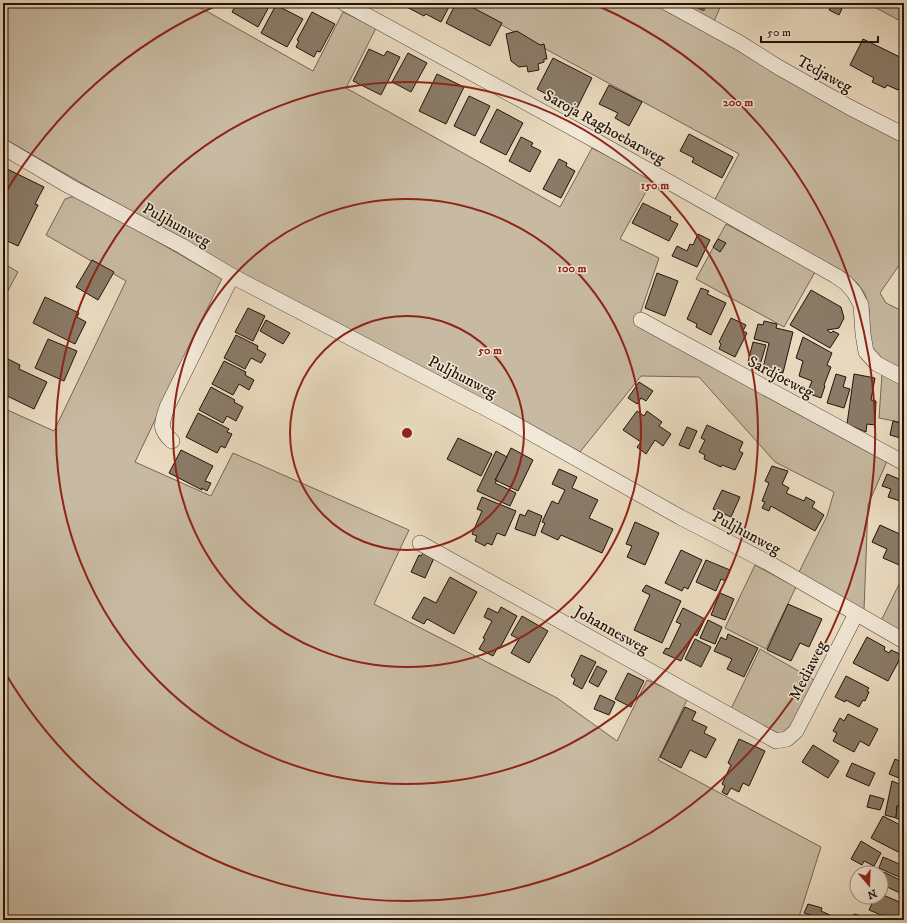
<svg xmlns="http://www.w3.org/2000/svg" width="907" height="923" font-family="'IM FELL DW Pica',serif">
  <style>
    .green { fill: #c8baa2; stroke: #746655 }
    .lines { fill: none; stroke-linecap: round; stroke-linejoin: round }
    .stream { stroke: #706251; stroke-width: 4.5 }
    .building { fill: #8a7b68; stroke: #201208 }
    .minor-casing { stroke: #534436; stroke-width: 16 }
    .minor { stroke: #f2e8d7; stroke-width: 15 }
    .ring { fill: none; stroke: #8f2418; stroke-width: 2 }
    .labels { text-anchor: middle; stroke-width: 3; stroke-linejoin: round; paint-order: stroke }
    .street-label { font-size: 16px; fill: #201208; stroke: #f2e8d7 }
    .centre { fill: #8f2418; stroke: #f2e8d7; stroke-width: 2 }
    .ring-label { font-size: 12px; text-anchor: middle; font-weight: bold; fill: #8f2418; stroke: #f2e8d7; stroke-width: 3; stroke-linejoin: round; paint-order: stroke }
  </style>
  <rect width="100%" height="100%" fill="#ebdcc1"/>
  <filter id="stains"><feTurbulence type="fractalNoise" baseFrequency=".005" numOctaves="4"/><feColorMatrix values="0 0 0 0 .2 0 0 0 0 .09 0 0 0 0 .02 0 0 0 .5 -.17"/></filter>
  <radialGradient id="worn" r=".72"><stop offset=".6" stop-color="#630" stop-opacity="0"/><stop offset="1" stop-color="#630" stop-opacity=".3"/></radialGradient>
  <g class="green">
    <polygon points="3,3 192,3 313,71 343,12 376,28 346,88 560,207 592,148 653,179 620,239 659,258 637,323 888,459 868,505 864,610 797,576 827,516 834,492 775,462 699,377 641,376 580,452 214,259 3,138"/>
    <polygon points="461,3 722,3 715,19 708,31 904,141 904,258 880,293 886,303 904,312 904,372 875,355 868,335 869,309 867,301 865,294 858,284 846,273 714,201 739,154"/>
    <polygon points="867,3 904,3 904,23"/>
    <polygon points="79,196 222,279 135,462 211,496 233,453 409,530 374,604 557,698 617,741 647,680 688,698 658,760 821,847 798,920 3,920 3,408 54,431 126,281 46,235 65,199 71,197"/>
    <polygon points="726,224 815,272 784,327 696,279"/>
    <polygon points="3,263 18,272 3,300"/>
    <polygon points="882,374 904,385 904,423 879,418"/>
    <polygon points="755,565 796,587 766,649 725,628"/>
    <polygon points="904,574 904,634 881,621"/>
    <polygon points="760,649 816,681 793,727 779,735 729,713"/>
  </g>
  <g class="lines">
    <polyline class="stream" points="691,3 703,9"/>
  </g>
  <g class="building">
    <polygon points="237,3 271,3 258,27 232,12"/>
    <polygon points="399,3 451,3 441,22 426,14 424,16"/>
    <polygon points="456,3 464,3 502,23 490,46 446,23"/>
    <polygon points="832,4 842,9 839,15 829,10"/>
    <polygon points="276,5 303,19 287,47 261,33"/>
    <polygon points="312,12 335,24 320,52 317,51 314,57 296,47 299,41 297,40"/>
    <polygon points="517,31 540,45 544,44 547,59 544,59 544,62 538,64 539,70 528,72 527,66 519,67 511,61 506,34"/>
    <polygon points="863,39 904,59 904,79 898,90 887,85 885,88 872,82 874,78 850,65"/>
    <polygon points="369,49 384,56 387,51 400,57 381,95 353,81"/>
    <polygon points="408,53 427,63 411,92 392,82"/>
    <polygon points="553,58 592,78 576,110 537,89"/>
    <polygon points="437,74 464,87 446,124 419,111"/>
    <polygon points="609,85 642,102 629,126 615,118 618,113 599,104"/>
    <polygon points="469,96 490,106 475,136 454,126"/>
    <polygon points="497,109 523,123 506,155 480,142"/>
    <polygon points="689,134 733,157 722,178 692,162 694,158 680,151"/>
    <polygon points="521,137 533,143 531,146 541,151 530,172 509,161"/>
    <polygon points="559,159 567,163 566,166 575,171 561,198 543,189"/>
    <polygon points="3,167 44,187 35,204 38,205 18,246 3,239"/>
    <polygon points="643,203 671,217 670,220 678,224 669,241 632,223"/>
    <polygon points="698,234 710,240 697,267 672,256 677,246 687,251 690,244 693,245"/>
    <polygon points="718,239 726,243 720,252 713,247"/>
    <polygon points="92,260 114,272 98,300 76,287"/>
    <polygon points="657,273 678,281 665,316 645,308"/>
    <polygon points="701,288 709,291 707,294 726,303 711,335 696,327 697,324 687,319"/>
    <polygon points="811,290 841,307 844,318 839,328 827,330 831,333 833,331 839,334 830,348 790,325"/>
    <polygon points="45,297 79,313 77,317 86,322 75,344 33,323"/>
    <polygon points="248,308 265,316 253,341 235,332"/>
    <polygon points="731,318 746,325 743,331 747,333 735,357 719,349 721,344 719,342"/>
    <polygon points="266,320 290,333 283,344 260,331"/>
    <polygon points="764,321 777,324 776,328 793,332 783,373 763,368 769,343 754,339 758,324 763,325"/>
    <polygon points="236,335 258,346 257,349 266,354 261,363 251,358 245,369 224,358"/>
    <polygon points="803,337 832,353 827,365 831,367 824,385 825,386 821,398 807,393 812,381 799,376 803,361 796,358"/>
    <polygon points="48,339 77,351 64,381 35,368"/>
    <polygon points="753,342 766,345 760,365 748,362"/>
    <polygon points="8,359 20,365 19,369 47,382 34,409 3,394 3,369"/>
    <polygon points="224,361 246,372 245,375 254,380 249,390 239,384 233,395 212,384"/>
    <polygon points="836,374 846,377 843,387 850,389 844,408 827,403"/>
    <polygon points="854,374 875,378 871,400 876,401 875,425 867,424 866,432 847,424"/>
    <polygon points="639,382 653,391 646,401 641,398 637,404 628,398"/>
    <polygon points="211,387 235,400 234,402 243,407 236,421 227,416 223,423 199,410"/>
    <polygon points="637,411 644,416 647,411 662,422 659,426 671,434 663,446 655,440 646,454 637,447 641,442 623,430"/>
    <polygon points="198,413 229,429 227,432 232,434 225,448 221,446 217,453 186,437"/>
    <polygon points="893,421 904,424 904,439 890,435"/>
    <polygon points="707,425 743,442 739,451 743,453 735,470 722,465 721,467 704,459 705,455 699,452 705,440 701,438"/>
    <polygon points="687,427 697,431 689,449 679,445"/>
    <polygon points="458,438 492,454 481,476 447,459"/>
    <polygon points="511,448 533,460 518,491 495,480"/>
    <polygon points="181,450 213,466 205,481 211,483 207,491 202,488 202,490 169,473"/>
    <polygon points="496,451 507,457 495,480 497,480 495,483 516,493 510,506 477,491"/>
    <polygon points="772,466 788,471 782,484 789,488 786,493 804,501 806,497 815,502 812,507 824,515 815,531 771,506 769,511 762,508 765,502 762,501 769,483 765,481"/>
    <polygon points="559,469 577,477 572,488 598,500 589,518 613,529 602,553 561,535 558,540 541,532 545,523 542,522 552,501 558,504 565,490 552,484"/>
    <polygon points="887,474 904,481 904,495 903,494 900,501 888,497 891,489 882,486"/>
    <polygon points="722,490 740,497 731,517 713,509"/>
    <polygon points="482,497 516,511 505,536 497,533 492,545 487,543 485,546 475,541 477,536 472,534 482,511 477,509"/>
    <polygon points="528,510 542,516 535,536 515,529 520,514 525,516"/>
    <polygon points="635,522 659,533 645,565 627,557 632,546 626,544"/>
    <polygon points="880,525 904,536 904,567 883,558 887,549 872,542"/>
    <polygon points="681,550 702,560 688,589 684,587 682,591 665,583"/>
    <polygon points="423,553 434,558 425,578 411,572 419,555 421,556"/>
    <polygon points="706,560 730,570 725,581 721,579 716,591 696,582"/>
    <polygon points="450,577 477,592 454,634 427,619 424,624 412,618 424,597 436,603"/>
    <polygon points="646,585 681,601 662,643 634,630 650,595 642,591"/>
    <polygon points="720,593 734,599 725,620 711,615"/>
    <polygon points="788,604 822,619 809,647 800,643 791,661 767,650"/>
    <polygon points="501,607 517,616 500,648 498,647 493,656 479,649 485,639 483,638 492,621 484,617 488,608 498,613"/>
    <polygon points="683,608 705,619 697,636 694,634 681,661 663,653 666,648 669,649 681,624 676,622"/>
    <polygon points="522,616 548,631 529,663 511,653 519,639 511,635"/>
    <polygon points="708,620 722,627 715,644 700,638"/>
    <polygon points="728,634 758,648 744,677 727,669 732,659 714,651 721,637 726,640"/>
    <polygon points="867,637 885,647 884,650 889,653 891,650 902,655 888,681 853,663"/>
    <polygon points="695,639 711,647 701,667 685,659"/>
    <polygon points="581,655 596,662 582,689 573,684 575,679 571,676"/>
    <polygon points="597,666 607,671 598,687 589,682"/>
    <polygon points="628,673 644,681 631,707 615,699"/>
    <polygon points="846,676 869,688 867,691 869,692 865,701 863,700 859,707 846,700 845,702 835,697"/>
    <polygon points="600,695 615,702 609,715 594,709"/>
    <polygon points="685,707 696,712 692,720 707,727 704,733 716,739 706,758 690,750 681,768 660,757"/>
    <polygon points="848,714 878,729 869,746 860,741 854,752 833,741 837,733 833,731 840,718 844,721"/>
    <polygon points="739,739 765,751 749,786 743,783 739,792 731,788 727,795 722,792 725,786 722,784 731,765 728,763"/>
    <polygon points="813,745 839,761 828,778 802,762"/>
    <polygon points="895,759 904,763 899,778 889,774"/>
    <polygon points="852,763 875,773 869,786 846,776"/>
    <polygon points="892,781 904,786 903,806 897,806 896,818 885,815"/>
    <polygon points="870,795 884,799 880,810 867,807"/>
    <polygon points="904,799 904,822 896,818 897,806 903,806"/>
    <polygon points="883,816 904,827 904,855 871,838"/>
    <polygon points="861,841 881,853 874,866 864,861 862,865 851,859"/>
    <polygon points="883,857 904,866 899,877 879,868"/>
    <polygon points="884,872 904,882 904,895 881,884 881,878"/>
    <polygon points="881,894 904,904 897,920 893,920 869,910 875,897 881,897"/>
    <polygon points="808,904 822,908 821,911 841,920 821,920 822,919 804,913"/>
    <polygon points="854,914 862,916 862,920 850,920 850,918 852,919"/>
  </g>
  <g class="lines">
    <defs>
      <g id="minor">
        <polyline points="344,3 598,142 836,276 846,283 854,292 861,305 863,334 866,352 877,364 904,378"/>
        <polyline points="667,3 740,43 778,67 849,107 904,135"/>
        <polyline points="3,147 69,186 182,246 232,276 506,419 680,517 767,562 904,641"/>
        <polyline points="641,320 904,463"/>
        <path d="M172,441c-14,-13 -10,-17 -5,-34l65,-131"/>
        <polyline points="420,543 776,741 787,739 796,731 856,614"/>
      </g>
    </defs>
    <use href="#minor" class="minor-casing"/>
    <use href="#minor" class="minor"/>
  </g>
  <g class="ring">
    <circle cx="407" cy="433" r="117"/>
    <circle cx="407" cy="433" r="234"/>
    <circle cx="407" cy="433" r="351"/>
    <path d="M4 195A468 468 0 0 1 220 4M594 4A468 468 0 1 1 4 671"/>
  </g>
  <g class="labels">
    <g class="street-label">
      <text transform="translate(825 73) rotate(29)" y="6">Tedjaweg</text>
      <text transform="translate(605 126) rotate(29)" y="6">Saroja Raghoebarweg</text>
      <text transform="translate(177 224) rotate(29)" y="6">Puljhunweg</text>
      <text transform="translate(463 376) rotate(27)" y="6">Puljhunweg</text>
      <text transform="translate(781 376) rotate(28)" y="6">Sardjoeweg</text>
      <text transform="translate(747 532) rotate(28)" y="6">Puljhunweg</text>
      <text transform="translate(612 629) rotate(29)" y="6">Johannesweg</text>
      <text transform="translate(807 670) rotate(-63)" y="6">Mediaweg</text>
    </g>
  </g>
  <circle cx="407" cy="433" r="6" class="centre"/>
  <g class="ring-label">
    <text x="738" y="106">200 m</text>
    <text x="655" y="189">150 m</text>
    <text x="572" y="272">100 m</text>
    <text x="490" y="354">50 m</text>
  </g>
  <rect width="907" height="923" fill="none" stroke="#ebdcc1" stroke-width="16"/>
  <rect x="4" y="4" width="899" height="915" fill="none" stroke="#201208" stroke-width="2"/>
  <rect x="8" y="8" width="891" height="907" fill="none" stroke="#201208"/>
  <g transform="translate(869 885) rotate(161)"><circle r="19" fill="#f2e8d7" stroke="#9e9284"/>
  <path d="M0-3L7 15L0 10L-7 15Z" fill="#8f2418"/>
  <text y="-6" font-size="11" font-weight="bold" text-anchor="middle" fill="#201208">N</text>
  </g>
  <path d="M761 36v6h117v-6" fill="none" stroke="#201208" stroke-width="2"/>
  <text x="767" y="36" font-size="12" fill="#201208" stroke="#f2e8d7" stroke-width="3" paint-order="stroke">50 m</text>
  <rect width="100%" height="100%" filter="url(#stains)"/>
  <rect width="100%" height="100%" fill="url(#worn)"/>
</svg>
